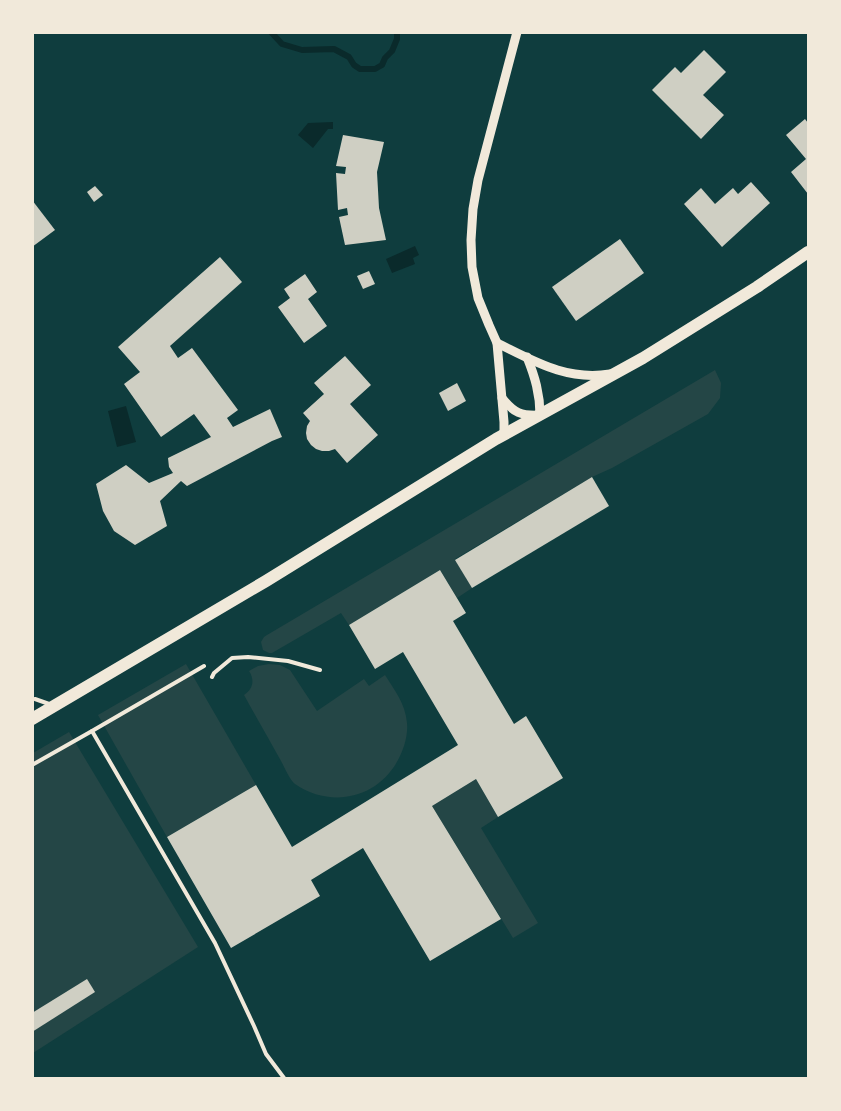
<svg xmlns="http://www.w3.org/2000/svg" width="841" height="1111" font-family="'Titillium Web',sans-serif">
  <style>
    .green { fill: #244646 }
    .water { fill: #0a2a2b }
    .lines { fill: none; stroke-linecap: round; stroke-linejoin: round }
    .stream { stroke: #0a2a2b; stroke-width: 6 }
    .building { fill: #cfcfc3 }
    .service { stroke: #f1e9da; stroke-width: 4 }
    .tertiary { stroke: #f1e9da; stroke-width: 9 }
    .primary { stroke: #f1e9da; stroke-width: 12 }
  </style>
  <rect width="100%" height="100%" fill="#0f3d3e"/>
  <g class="green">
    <polygon points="715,370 721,383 720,398 708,414 612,468 592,477 455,559 472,588 457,598 440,570 349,625 341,613 272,653 269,653 263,650 261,642 264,637 267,635"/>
    <polygon points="186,664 256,785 167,837 98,715"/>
    <path d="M269,664l11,1 10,5 27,41 47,-32 5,7 16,-11c10,16 20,28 22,48 1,10 -2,23 -7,33 -19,41 -67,54 -105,28 -6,-5 -10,-16 -14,-23 -12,-22 -25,-44 -37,-66 9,-6 11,-15 5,-24l9,-5z"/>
    <polygon points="69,732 198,947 33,1053 33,753"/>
    <polygon points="476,779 498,817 481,828 538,923 513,938 432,806"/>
  </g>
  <g class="water">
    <polygon points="333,122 333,129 328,129 313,148 298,135 308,123"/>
    <polygon points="415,246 419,255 413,258 415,264 392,273 386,259"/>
    <polygon points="126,406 136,442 117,447 108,411"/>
  </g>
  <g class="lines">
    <polyline class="stream" points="271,32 282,44 302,50 334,49 349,57 354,65 360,69 375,69 382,65 385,58 392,51 397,39 397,32"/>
  </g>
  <g class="building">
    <polygon points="704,50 726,72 703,95 724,115 701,139 652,90 675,67 681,73"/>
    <polygon points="805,119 808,123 808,194 791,172 806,159 786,135"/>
    <polygon points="343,135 384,142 377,172 379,208 386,240 345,245 339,217 348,215 347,208 338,210 336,173 345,174 346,167 336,166"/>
    <polygon points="751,182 770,203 722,247 684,204 701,188 715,204 733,188 738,194"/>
    <polygon points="95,186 103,195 94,202 87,192"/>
    <polygon points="32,200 55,230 32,247"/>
    <polygon points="620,239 644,273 576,321 552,287"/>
    <polygon points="220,257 242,282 170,346 178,358 192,348 238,410 227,418 233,427 270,409 282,437 272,441 187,486 181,481 160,501 167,526 135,545 114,531 103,511 96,484 126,465 149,483 173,473 169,467 168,458 211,437 194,414 161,437 124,384 140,372 118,347"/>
    <polygon points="369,271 375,284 363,289 357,276"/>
    <polygon points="305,274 317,292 308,299 327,326 304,343 278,307 290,298 284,289"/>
    <polygon points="345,356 371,385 350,404 378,435 347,463 335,449 329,451 322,451 316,449 311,445 307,439 306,433 307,426 310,421 303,413 324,394 314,383"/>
    <polygon points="457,383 466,401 448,411 439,393"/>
    <polygon points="592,477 609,506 472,588 455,560"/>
    <polygon points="440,570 466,613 453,621 514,724 526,716 563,778 498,817 476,779 432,806 501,919 430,961 363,848 311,880 320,896 231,948 167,837 256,785 292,847 458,745 403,652 375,669 349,625"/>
    <polygon points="87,979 95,992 32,1032 32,1013"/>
  </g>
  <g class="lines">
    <g class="service">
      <polyline points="204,666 92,731 215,943 254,1026 266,1054 284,1078"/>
      <polyline points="212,677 214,673 232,658 248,657 288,661 320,670"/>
      <polyline points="35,699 52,705"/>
      <polyline points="32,765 92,731"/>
    </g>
    <g class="tertiary">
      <path d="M497,343c37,18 69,38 113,31"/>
      <path d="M502,398c12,15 19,18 38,17 0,-21 -5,-38 -13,-58"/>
      <polyline points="504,435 504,422 497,343 489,325 478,298 472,267 471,240 473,209 478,180 517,32"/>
    </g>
    <polyline class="primary" points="32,719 266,581 496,439 643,358 757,287 808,252"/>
  </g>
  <rect width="841" height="1111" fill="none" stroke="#f1e9da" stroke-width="68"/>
</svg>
